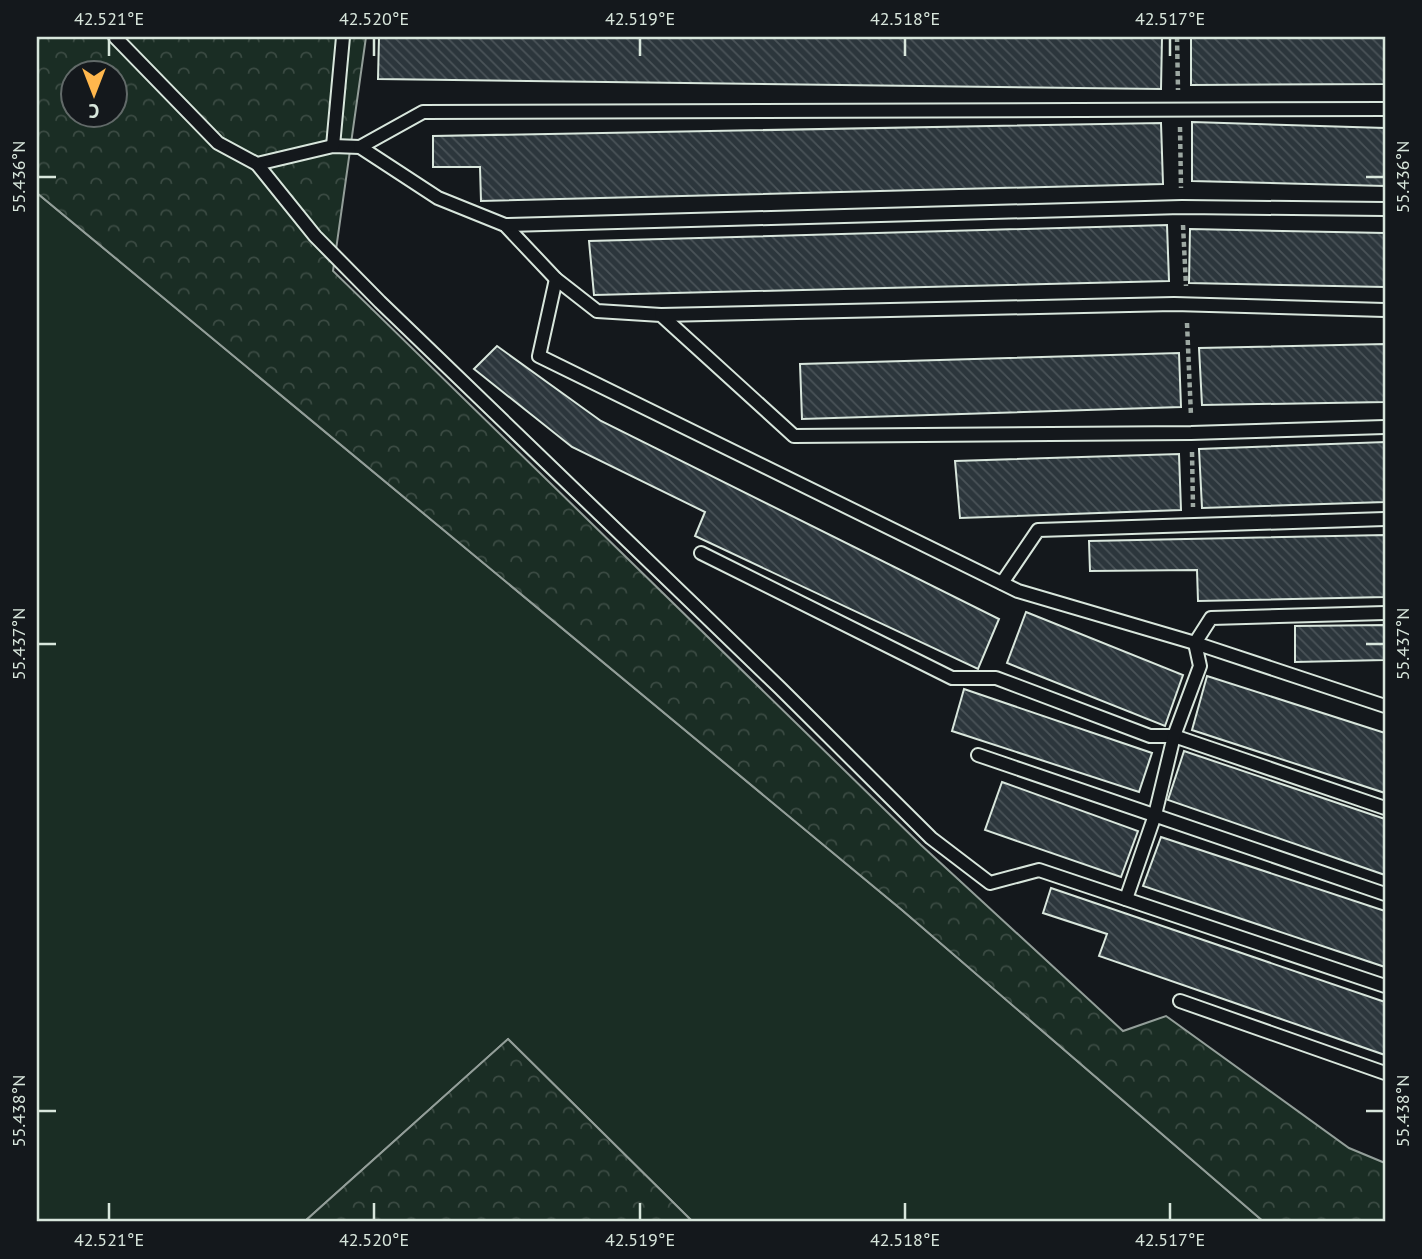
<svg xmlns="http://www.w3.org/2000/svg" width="1422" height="1259" font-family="'PT Sans',sans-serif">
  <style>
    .grass { fill: #1a2d24; stroke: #939e99; stroke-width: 2 }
    .forest { fill: url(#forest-crowns); stroke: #939e99; stroke-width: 2; fill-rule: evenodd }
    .building { fill: url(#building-back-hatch); stroke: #d8e6dc; stroke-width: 2 }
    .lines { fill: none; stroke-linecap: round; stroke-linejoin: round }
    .service-casing { stroke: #d8e6dc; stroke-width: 16 }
    .path { stroke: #9da8a2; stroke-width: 4.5; stroke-dasharray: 5 3.5; stroke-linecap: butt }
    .service { stroke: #14181c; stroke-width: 12 }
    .ticks { fill: none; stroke: #d8e6dc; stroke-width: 2.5 }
    .neatline { fill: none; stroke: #d8e6dc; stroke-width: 2.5 }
    .ticks-label { font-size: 18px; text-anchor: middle; fill: #d8e6dc }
  </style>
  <defs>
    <pattern id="forest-crowns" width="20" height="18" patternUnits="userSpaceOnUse" patternTransform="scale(1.75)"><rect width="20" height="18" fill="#1a2d24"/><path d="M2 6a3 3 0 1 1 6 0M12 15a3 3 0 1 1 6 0" fill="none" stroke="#3b4b43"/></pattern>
    <pattern id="building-back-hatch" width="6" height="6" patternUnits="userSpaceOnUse" patternTransform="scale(1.75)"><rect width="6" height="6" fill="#2c363c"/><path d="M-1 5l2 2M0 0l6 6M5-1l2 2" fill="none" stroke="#4a5358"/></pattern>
  </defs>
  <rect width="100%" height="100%" fill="#14181c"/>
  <polygon class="grass" points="37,193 902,910 1264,1222 693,1222 508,1039 304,1222 37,1222"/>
  <g class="forest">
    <path d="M37,37h329l-33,234 588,574 202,186 43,-15 183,132 36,15v59h-121l-362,-312 -865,-717zM74,74h42v42h-42z"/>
    <polygon points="508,1039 693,1222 304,1222"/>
  </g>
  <g class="building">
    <polygon points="379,37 1162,37 1161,89 378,79"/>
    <polygon points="1191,37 1385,37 1385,84 1191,85"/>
    <polygon points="1192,122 1385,128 1385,186 1192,181"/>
    <polygon points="1161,123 1163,184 481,201 480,167 433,167 433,136"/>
    <polygon points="1167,225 1169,281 594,295 589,241"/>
    <polygon points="1190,229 1385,233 1385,287 1189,283"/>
    <polygon points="1385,344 1385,402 1202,405 1199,348"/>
    <polygon points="497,346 601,421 999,619 978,669 695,536 705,512 572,447 474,369"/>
    <polygon points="1179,353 1181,407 802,419 800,364"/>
    <polygon points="1385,442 1385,502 1202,508 1199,449"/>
    <polygon points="1179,454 1181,510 960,518 955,461"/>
    <polygon points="1385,535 1385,597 1198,601 1197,570 1090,571 1089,541"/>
    <polygon points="1026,612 1183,675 1165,726 1007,663"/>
    <polygon points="1385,625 1385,660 1295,662 1295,626"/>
    <polygon points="1207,676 1385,733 1385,793 1192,730"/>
    <polygon points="964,689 1152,753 1139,792 952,731"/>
    <polygon points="1184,751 1385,819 1385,875 1168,800"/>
    <polygon points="1002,782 1138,831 1121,877 985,830"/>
    <polygon points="1161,837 1385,911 1385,967 1143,886"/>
    <polygon points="1051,888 1385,1002 1385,1055 1099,956 1107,934 1043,913"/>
  </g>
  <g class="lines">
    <defs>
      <g id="service">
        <polyline points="115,37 218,143 257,164 333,146 360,147 438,198 505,225 556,279 597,311 661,315 794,436 1191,433 1385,427"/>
        <polyline points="333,146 343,37"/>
        <polyline points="360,147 423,112 1385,109"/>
        <polyline points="257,164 315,236 380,302 780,688 931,838 990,883 1039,870 1385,986"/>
        <polyline points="505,225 1182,207 1385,209"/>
        <polyline points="556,279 539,356 1018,591 1195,643 1385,706"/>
        <polyline points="661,315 1174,304 1385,310"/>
        <polyline points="701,553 952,678 996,678 1150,736 1174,736 1385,808"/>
        <polyline points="1002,583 1038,530 1385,519"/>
        <polyline points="978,755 1385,894"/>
        <polyline points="1126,899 1155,815 1174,736 1200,666 1195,643 1211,618 1385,613"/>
        <polyline points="1180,1001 1385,1073"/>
      </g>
    </defs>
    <use href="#service" class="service-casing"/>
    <g class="path">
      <polyline points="1177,37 1178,90"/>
      <polyline points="1180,127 1181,188"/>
      <polyline points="1183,225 1186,286"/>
      <polyline points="1187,323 1191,416"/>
      <polyline points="1192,452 1193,507"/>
    </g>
    <use href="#service" class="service"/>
  </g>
  <path class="ticks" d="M109,38v18M374,38v18M640,38v18M905,38v18M1170,38v18M38,177h18M1366,177h18M38,644h18M1366,644h18M38,1111h18M1366,1111h18M109,1203v17M374,1203v17M640,1203v17M905,1203v17M1170,1203v17"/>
  <rect width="1422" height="1259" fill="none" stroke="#14181c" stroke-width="77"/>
  <g transform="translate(94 94) rotate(180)"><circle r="33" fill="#14181c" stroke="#626a69" stroke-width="2"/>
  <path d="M0-5L12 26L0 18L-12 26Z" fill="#ffb74d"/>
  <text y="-10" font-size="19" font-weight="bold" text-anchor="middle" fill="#d8e6dc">С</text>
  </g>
  <rect x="38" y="38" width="1346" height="1182" class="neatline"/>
  <g class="ticks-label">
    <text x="109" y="25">42.521°E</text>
    <text x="374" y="25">42.520°E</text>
    <text x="640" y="25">42.519°E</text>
    <text x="905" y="25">42.518°E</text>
    <text x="1170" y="25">42.517°E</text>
    <text transform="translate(1403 177) rotate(-90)" y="6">55.436°N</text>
    <text transform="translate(19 177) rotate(-90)" y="6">55.436°N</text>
    <text transform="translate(1403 644) rotate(-90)" y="6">55.437°N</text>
    <text transform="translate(19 644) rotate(-90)" y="6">55.437°N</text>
    <text transform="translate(1403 1111) rotate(-90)" y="6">55.438°N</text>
    <text transform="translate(19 1111) rotate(-90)" y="6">55.438°N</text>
    <text x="109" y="1246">42.521°E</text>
    <text x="374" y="1246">42.520°E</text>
    <text x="640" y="1246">42.519°E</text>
    <text x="905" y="1246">42.518°E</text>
    <text x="1170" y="1246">42.517°E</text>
  </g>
</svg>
